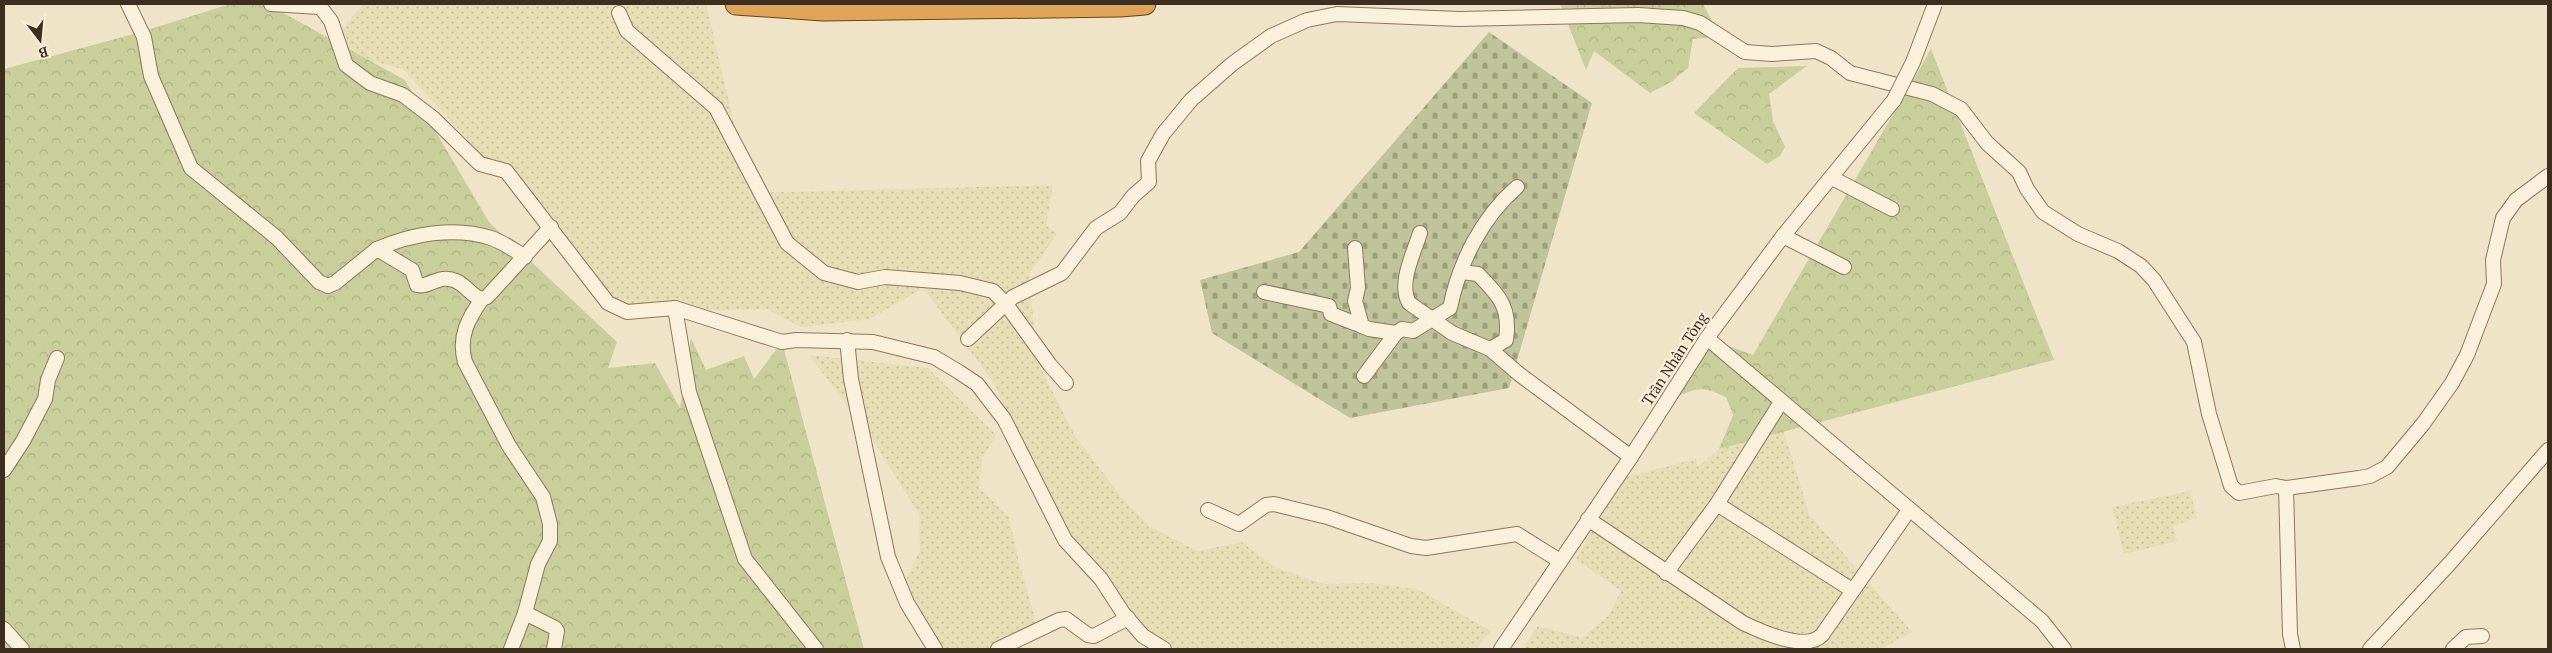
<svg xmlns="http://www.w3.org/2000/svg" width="2552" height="653" font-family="'PT Serif',serif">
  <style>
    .farmland { fill: url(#farmland-dots) }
    .forest { fill: url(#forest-crowns) }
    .cemetery { fill: url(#cemetery-stones) }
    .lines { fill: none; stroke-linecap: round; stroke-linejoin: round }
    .minor-casing { stroke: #8d765c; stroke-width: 16 }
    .highway-casing { stroke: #5b4430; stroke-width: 23 }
    .minor { stroke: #faf1dc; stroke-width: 14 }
    .highway { stroke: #e0a458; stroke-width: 21 }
    .minor-bridge-casing { stroke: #8d765c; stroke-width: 16; stroke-linecap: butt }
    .minor-bridge { stroke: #faf1dc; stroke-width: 14 }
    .labels { text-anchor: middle; stroke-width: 5; stroke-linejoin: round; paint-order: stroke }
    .street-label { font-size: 15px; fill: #3d2e20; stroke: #f7eed8 }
  </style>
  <defs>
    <pattern id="farmland-dots" width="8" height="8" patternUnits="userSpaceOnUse" patternTransform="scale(1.25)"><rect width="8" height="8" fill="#e6deb5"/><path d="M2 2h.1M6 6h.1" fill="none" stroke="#c6bf9b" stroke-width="1.8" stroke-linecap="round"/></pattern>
    <pattern id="forest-crowns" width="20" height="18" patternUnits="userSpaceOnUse" patternTransform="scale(1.25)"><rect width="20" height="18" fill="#c9cf9b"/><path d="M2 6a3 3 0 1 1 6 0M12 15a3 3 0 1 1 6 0" fill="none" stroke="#aeb285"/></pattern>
    <pattern id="cemetery-stones" width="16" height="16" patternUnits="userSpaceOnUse" patternTransform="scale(1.25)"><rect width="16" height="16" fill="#bfc49a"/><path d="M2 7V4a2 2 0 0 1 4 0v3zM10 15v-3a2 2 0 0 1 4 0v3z" fill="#9ca07d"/></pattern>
  </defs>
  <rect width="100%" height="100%" fill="#f0e4c8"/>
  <g class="farmland">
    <polygon points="363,4 706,4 750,193 1053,185 1046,225 1057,234 1029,274 1037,361 1075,436 1121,497 1150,527 1198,551 1242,542 1276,568 1324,584 1371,583 1417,589 1491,631 1476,649 1176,649 1159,642 1090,561 1048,502 994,383 923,288 870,319 801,327 767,309 627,312 403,69 352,56 333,41"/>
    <polygon points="809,355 928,368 996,435 982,459 979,488 1009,517 1019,562 1036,622 988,649 943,649 920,616 903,586 920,550 919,514 871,437"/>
    <polygon points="1784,432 1809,514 1912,632 1881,649 1523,649 1538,626 1583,638 1609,615 1621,591 1576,559 1622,478 1696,459 1698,467 1719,449"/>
    <polygon points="2190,491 2197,518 2173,526 2177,541 2124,554 2112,507"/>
  </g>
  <g class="forest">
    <polygon points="230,4 267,4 405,80 489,222 617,342 608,368 655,363 680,408 691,338 706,370 744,356 754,379 782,342 864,649 4,649 4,69 141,32"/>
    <polygon points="1560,4 1703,4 1721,37 1693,39 1688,68 1671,82 1650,93 1594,51 1586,70"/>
    <path d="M1931,49l123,311 -335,89 14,-34 -7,-18c-25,-11 -27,-10 -52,1l33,-60 46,17z"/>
    <polygon points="1807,66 1769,94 1773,121 1785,147 1780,156 1767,164 1694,113 1738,68"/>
  </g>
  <polygon class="cemetery" points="1489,32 1592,103 1509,388 1350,418 1212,333 1200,280 1299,252"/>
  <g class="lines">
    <defs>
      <g id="minor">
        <path d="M128,4l16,33 7,39 40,92 86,70 42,44 9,4 7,-3 42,-34 35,21 5,15c13,3 22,-12 39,-4 10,4 16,16 26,18l5,-2 64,-70"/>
        <polyline points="271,4 319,7"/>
        <polyline points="318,4 331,21 346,65 370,83 403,95 433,118 480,164 506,171 608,303 627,312 675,308 782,342 796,340 873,342 934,357 959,372 977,384 1004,419 1065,540 1101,579 1123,613 1143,636 1164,649"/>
        <polyline points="619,13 627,31 716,108 787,243 824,273 858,282 885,277 960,283 993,291 1006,304 1050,365 1066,383"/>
        <polyline points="1832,178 1892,209"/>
        <path d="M1420,233c-6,20 -22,50 -11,70l43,30 38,16 29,25 112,83"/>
        <polyline points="1783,236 1844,267"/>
        <polyline points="1355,248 1358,288 1355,301 1362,326 1369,329 1396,333"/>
        <path d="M377,249c34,-15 77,-23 114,-11 12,4 23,12 34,19"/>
        <path d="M1461,272l17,2c21,22 33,33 28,66l-16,9"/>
        <polyline points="1264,292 1329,306 1331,314 1362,326"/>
        <path d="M482,299c-14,20 -24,38 -17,63l44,84 34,51 7,27v17l-12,23 -13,49 -14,36"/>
        <polyline points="675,308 689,392 745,559 816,649"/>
        <polyline points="1707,338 2042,621 2064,649"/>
        <polyline points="968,339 1013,297 1062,273 1096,228 1120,213 1133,196 1149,182 1148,161 1163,134 1191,100 1232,64 1271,36 1307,20 1337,14 1459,19 1638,15 1683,18 1700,23 1745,52 1772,54 1816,51 1831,58 1850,73 1932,94 1961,109 1987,143 2019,172 2027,189 2043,212 2078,234 2118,251 2141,266 2154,280 2194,342 2209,414 2231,486 2239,493 2276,486 2286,488 2359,478 2370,476 2387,467 2423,424 2452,383 2467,355 2494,284 2493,260 2503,218 2516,200 2548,176"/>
        <polyline points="847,340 851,379 888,557 907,603 935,649"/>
        <path d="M1364,376l32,-43 6,-4 11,2 37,-23c9,-45 32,-91 67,-121"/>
        <polyline points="4,470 23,441 45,399 48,380 57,358"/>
        <polyline points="2286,488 2290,634 2293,649"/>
        <polyline points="1717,504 1852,590"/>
        <polyline points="1208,510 1239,524 1266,505 1274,504 1327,517 1411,546 1426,548 1517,534 1560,561"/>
        <path d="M1588,519l155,104c19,9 63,29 79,12l87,-125"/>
        <polyline points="1666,573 1717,504 1781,402"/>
        <polyline points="525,613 555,628 557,631 554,649"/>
        <polyline points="4,629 22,649"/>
        <polyline points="998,649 1059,620 1066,619 1088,635 1094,636 1128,618"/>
        <polyline points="1501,649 1631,457 1707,338 1783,236 1894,100"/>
        <polyline points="2370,649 2450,563 2548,450"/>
        <polyline points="2453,649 2466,637 2482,636"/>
      </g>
      <polyline id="highway" points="736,4 823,10 1120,6 1145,4"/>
    </defs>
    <use href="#minor" class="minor-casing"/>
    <use href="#highway" class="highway-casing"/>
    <use href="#minor" class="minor"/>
    <use href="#highway" class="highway"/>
    <defs>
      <polyline id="minor-bridge" points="1894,100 1913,62 1935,4"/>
    </defs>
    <use href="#minor-bridge" class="minor-bridge-casing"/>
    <use href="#minor-bridge" class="minor-bridge"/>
  </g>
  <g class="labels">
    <g class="street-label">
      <text transform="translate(1675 359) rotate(-57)" y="5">Trần Nhân Tông</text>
    </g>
  </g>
  <rect width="2552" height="653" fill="none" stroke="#3d2e20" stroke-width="10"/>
  <g transform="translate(40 40) rotate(164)" stroke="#f7eed8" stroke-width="4" paint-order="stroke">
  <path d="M0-4L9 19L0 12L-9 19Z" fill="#3d2e20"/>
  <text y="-8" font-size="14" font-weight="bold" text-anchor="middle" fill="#3d2e20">B</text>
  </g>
</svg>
